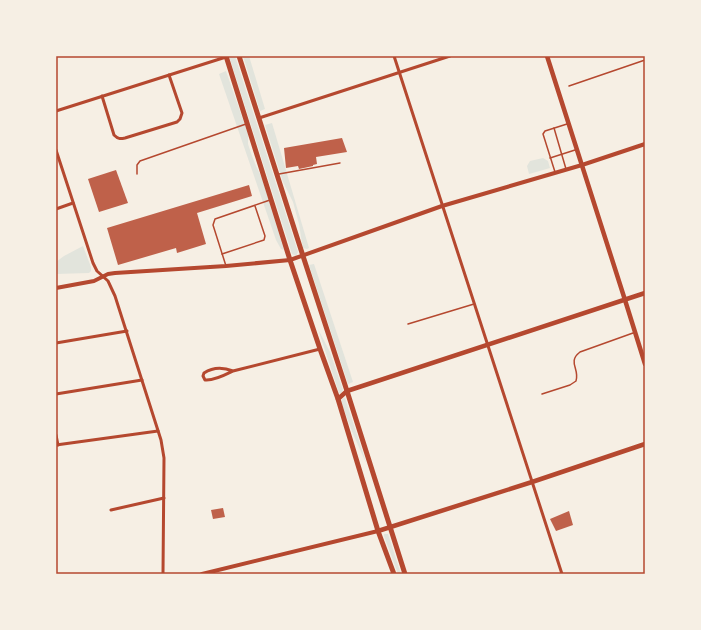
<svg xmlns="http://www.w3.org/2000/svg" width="701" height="630" font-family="'Crimson Pro',serif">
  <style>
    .green { fill: #e2e4dc }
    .building { fill: #bf614a }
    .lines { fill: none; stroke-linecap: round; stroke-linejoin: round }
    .service { stroke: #b5482f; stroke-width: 1.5 }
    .minor { stroke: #b5482f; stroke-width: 3 }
    .tertiary { stroke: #b5482f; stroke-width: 4 }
    .secondary { stroke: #b5482f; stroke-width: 4.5 }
    .primary { stroke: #b5482f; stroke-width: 5 }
    .neatline { fill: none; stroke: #b5482f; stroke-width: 1.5 }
  </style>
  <rect width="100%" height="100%" fill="#f6efe4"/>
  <g class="green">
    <polygon points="229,56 235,56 298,252 296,256 292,254"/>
    <polygon points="243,56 249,56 265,109 260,111"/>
    <polygon points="226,71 248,134 248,144 252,156 256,166 262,178 284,250 281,249 276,240 219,74"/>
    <polygon points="272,123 309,248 307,249 303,248 301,237 299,224 293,202 283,182 265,125"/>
    <polygon points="543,158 548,161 550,168 529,174 527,166 530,161"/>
    <polygon points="83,246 91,267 91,271 89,273 56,274 56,262 64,256"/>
    <polygon points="314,264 353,382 348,384 309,265"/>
    <polygon points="318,329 330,352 343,390 341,393 339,393"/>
    <polygon points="344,398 345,398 367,465 353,434 341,402 342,399"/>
    <polygon points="384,534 388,534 401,574 398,574 384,536"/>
  </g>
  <g class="building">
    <polygon points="342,138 347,152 316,157 317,164 313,165 313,166 299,169 298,166 286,168 284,148"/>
    <polygon points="116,170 128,203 99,212 88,179"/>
    <polygon points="249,185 252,196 197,213 206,244 177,253 176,248 118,265 107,228"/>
    <polygon points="223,508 225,517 213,519 211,510"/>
    <polygon points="569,511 573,525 556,531 550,519"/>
  </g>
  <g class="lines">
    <g class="service">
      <polyline points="569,86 645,60"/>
      <polyline points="554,128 566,169"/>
      <polyline points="550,158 575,150"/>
      <polyline points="555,172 543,134 545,131 567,124"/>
      <polyline points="137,174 137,165 140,161 246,124"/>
      <polyline points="279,174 340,163"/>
      <polyline points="222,254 264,240 265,236 255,206"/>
      <polyline points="226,266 213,225 215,219 270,200"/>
      <polyline points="408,324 474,304"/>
      <path d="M542,394l28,-9 6,-4c4,-12 -9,-19 4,-29l53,-19"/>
    </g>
    <g class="minor">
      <polyline points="394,56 562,574"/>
      <path d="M102,96l12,39c4,4 6,4 11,3l52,-16 3,-3 2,-6 -13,-38"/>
      <polyline points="56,111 226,57"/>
      <polyline points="259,118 450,56"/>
      <polyline points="56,150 93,263 97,271 108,281 115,296 161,440 164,458 163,574"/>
      <polyline points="56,209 73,203"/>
      <polyline points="56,343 127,331"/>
      <path d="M233,371c-8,4 -19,10 -28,9l-2,-4 1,-3c9,-6 19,-6 29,-2l87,-22"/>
      <polyline points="56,394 142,380"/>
      <polyline points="56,435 58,445"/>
      <polyline points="56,445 158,431"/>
      <polyline points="111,510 164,498"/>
    </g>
    <g class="tertiary">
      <polyline points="56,288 94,281 108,274 115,273 226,266 290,260 442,206 582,165 645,144"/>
      <polyline points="202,574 378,531"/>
    </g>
    <g class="secondary">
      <polyline points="547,56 625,300 645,364"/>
      <polyline points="338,399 347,391 645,293"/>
      <polyline points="378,531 532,482 645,444"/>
    </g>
    <g class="primary">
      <polyline points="226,56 290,260 320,349 338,399 378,531 394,574"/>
      <polyline points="239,56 303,256 347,391 405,574"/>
    </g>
  </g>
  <rect width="701" height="630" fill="none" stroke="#f6efe4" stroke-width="114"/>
  <rect x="57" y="57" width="587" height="516" class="neatline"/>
</svg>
